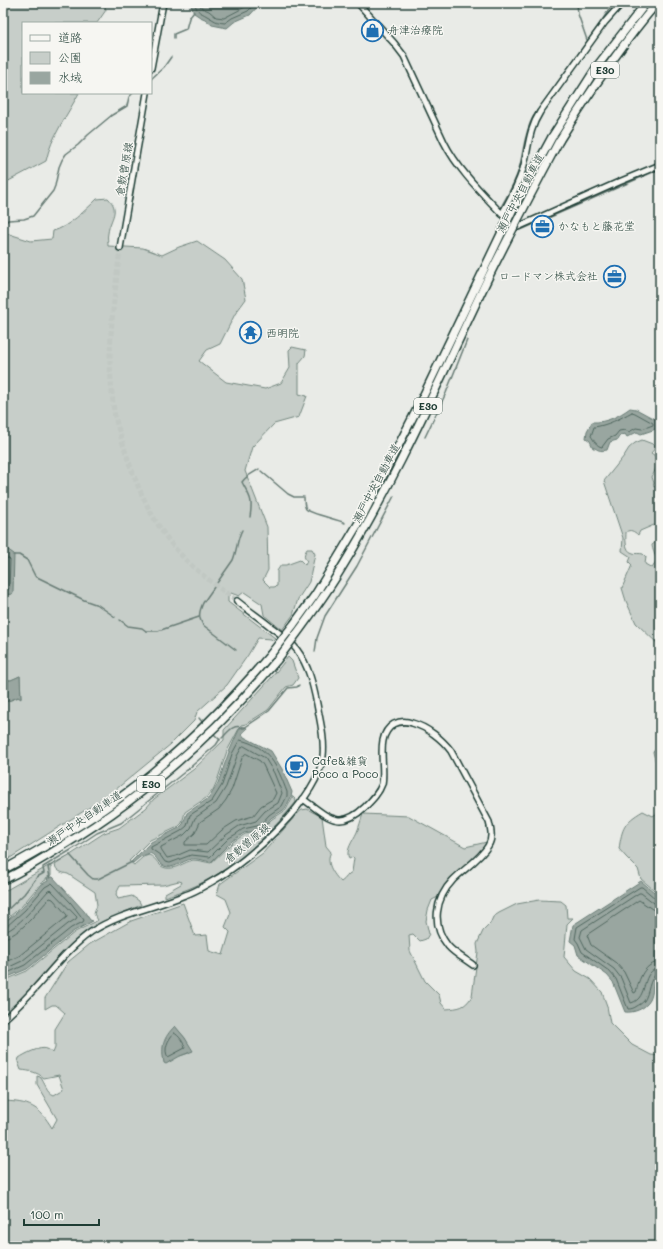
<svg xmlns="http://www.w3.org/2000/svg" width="663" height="1249" font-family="Mali,'Klee One',sans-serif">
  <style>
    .green { fill: #c7cec9; stroke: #73867e; fill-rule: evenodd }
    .water { fill: #99a6a0; stroke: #687c75 }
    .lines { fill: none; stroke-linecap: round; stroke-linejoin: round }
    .shore { stroke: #50675f; stroke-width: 1 }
    .stream { stroke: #687c75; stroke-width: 1.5 }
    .minor-tunnel { stroke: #c1c8c3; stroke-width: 5; stroke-dasharray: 5 2.5; stroke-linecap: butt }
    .minor-casing { stroke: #1f3d34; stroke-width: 8 }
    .highway-casing { stroke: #1f3d34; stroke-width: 10 }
    .minor { stroke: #f6f6f2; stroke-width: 5 }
    .highway { stroke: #f6f6f2; stroke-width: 7 }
    .highway-bridge-casing { stroke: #1f3d34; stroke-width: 10; stroke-linecap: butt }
    .highway-bridge { stroke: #f6f6f2; stroke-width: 7 }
    .labels { text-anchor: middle; stroke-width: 3; stroke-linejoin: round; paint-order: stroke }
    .shield { fill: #f6f6f2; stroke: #60746d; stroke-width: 1 }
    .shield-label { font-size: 10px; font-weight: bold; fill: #1f3d34 }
    .poi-label { font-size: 11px; fill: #1f3d34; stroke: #f6f6f2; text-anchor: start }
    .street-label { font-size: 11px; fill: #1f3d34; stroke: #f6f6f2 }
  </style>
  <rect width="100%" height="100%" fill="#e9ebe7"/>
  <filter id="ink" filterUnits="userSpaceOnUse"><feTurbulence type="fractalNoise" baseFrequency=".025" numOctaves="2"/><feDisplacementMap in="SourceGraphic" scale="8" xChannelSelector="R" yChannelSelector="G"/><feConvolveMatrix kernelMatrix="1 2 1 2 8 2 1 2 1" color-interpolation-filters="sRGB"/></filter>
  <g filter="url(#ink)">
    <g class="green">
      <path d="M3,3h101l2,7 -9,13h-74v70h56c-11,21 -28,44 -33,68l-43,23z"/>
      <path d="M108,198c13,13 2,20 0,35 -1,4 0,8 0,13l35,2 19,7 17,-8 18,-6 28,19 17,19 4,20 -11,15 -15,30 -13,6 -8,11 27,21 39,7 16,-6 9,-15 -1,-18 3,-3 14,3 -1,6 -6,7v31l8,2 -8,21 -25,7 -22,23 -7,24 22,56 1,43 -5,10 7,7h4l3,-1v-15l4,-6h5l14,-5 5,5 2,-4c-4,-4 -3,-7 0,-12h5l3,5 -6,28 -11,17 -5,16 -11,15 -18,-15 -2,-11 -18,-12 -5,4 -8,-3 -3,4v5l47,36 -2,3 -2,-2 -13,-1 -10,17 -21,30 -30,27 -3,9 -23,23 -62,51 -102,65h-4v-157l16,-6 2,1 -1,-22 -9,4h-6l-2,3v-88l9,-1 -5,-41 -4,2v-323l28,9 21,-2 1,-8c14,-3 34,-22 44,-32z"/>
      <path d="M642,440l13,5 1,2 -5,6 7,5 -1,8 -5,11 2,6 -1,3 7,3v43l-3,-5 -3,-2 -14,6 -2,4c-4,-4 -8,-6 -12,-3 0,6 -2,19 7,21 2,1 7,0 10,1l3,3 -1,7 7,4c8,-10 1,-13 0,-23l8,-6v107l-24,-23 -10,-22 -4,-13 10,-23 -3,-3 2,-5 -9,-6 1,-13 -19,-57 20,-25 5,-8 6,-5z"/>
      <path d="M288,657l4,4 6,17 -5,7 -7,2 -18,23 -22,14 -5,1 -14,26 -10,30 -4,9 -7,8 -21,14 -3,11 -4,4 -28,13 -21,21 5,4 9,-8 6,-2c8,3 9,12 17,13 9,2 18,-6 27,-8 5,0 12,2 18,3l22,-21 12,-8 15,-3 12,-12 14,-9 7,-14 2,2 1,4c-29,35 -65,70 -108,87 -7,3 -16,5 -23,8v-4l16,-9 1,-2 -3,-1 -16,4 -43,1 -4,8 2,5 14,-3 7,5 2,4c-22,10 -46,19 -65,35 -27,22 -46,53 -73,76v-35l24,-10 48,-39 20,-10 3,-2 -4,-6 3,-9 -2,-13 -27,-18c-6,-1 -12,-3 -13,-9l49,-32 15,-5 27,-20 8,-9 40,-30 30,-29v-10l48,-53z"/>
      <polygon points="660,744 660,767 656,763 653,752"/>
      <path d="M307,809l15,8 4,29 5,6c-6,10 2,22 10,30 5,-3 6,-8 11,-10l2,-14 -1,-1 -4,2c-4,-9 4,-18 8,-27 2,-5 4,-12 6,-18l46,2 56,31 22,-5 -6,9 -31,28 -12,18 -6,3 -4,10 -2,11 3,13 -3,5 -6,2 -7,-7 -4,1 1,16 15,30 14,14 2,8 5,6c13,-1 19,-1 26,-13l6,-44 -1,-8 6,-13 7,-7 3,-7 6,-4 18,-9 22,-4 22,1 5,4 1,13h6l-6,6 -3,33 12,14 14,8 12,13 5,14 3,17 22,22 19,10 9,1v190h-657v-145c26,1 36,5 49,27l5,-9 -20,-34v-9l3,1c5,5 6,15 14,18l10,-6 -5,-14 -15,3c-7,-6 -14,-7 -23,-8l-3,-8 1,-4c6,-4 21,-12 28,-9 3,1 4,3 6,4l2,-5v-19l10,-16 -9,-8h-4l-7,4v-11l23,-36 22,-18 41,-23 52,-18 12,33 12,-1 2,16 14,4 7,-23 -5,-5 6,-15 -5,-13 -9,-5 3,-10 43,-31 34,-39 5,-4zM175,1027l10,11 4,15 -9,3z"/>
      <path d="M643,811l10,5 7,-5v84l-19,-16 -3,-10 -12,-12 -7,-8c3,-21 5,-27 24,-38z"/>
      <polygon points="50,865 51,867 51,875 46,878 46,880 41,883 21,907 3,922 3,892"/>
    </g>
    <g class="water">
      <polygon points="190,3 261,3 250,15 234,22 227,28 212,25 205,19 200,17 194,13"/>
      <path d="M630,408l6,1 24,13v5l-7,3 -12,4 -4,-2 -10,5 -2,-3 -5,1 -3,5 -7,2 -3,8c-5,1 -8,1 -12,-2h-2l-3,-7 -4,-3 1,-7 5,-9c14,1 27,-6 38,-14z"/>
      <polygon points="7,549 14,554 13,592 12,594 3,595 3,555 7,553"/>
      <polygon points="20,676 21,699 18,697 3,703 3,683 5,680 11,680"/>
      <path d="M243,726l4,2 -5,6 2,3 27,14 11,18 10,23 -1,5 -6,12 -14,9 -8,10 -4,2 -15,3 -12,8 -21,21c-6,-1 -14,-4 -20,-3 -9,2 -18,11 -27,7 -6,-2 -6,-9 -14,-13l-10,4 -7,6 -2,-1 20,-20 28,-14 4,-4 4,-11 22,-15 9,-15 11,-31 8,-18 3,-6z"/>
      <polygon points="53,877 84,911 90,920 93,921 74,931 27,969 3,979 3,924 23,907 42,884 48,881 47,878"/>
      <path d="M641,881l19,16v79c-9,9 -6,16 -10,24 -5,9 -16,13 -25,12l-12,-30 -6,-7 -29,-20 -3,-10 -5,-4 3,-16z"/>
      <path d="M175,1026l10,12 8,13 -13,5 -14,8 -2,-1c-3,-17 -1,-25 11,-37z"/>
    </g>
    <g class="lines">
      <g class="shore">
        <path d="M194,3c5,11 5,8 13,13 9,5 8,6 18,7l7,-5 16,-7 8,-8"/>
        <polyline points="199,3 201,7 204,9 209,11 216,17 224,18 245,7 249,3"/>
        <path d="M632,412l3,1 18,10v2l-11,4 -6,-1 -7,4 -4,-2 -6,1 -4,5 -7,3 -6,8c-6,-1 -8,-7 -11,-11l3,-9c14,-2 25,-8 38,-15z"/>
        <polyline points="3,559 8,558 10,560 9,589 8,590 3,591"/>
        <path d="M240,740c30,7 37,26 47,52v4l-5,10 -13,9 -9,10 -3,1 -14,3 -7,5 -7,4 -19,19 -19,-2 -21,8 -5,-1 -5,-7 -9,-6v-2l30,-16 6,-5 3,-11 22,-14 10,-16 10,-31z"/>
        <polygon points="244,746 265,758 274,773 282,793 278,803 265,811 256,821 239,826 226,835 208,852 190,850 176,856 167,858 161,849 161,847 184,835 191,828 195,818 216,803 226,787 237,756 242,747"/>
        <polygon points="247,754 260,761 263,765 276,793 273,799 261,806 253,816 236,821 222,830 206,845 185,845 185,842 195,833 200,822 219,809 226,800 232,789 242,758 245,754"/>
        <path d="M660,900l-4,-1 -14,-12h-2l-63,40 -2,12 3,4 4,9 27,19 7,8 12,30c4,0 6,-1 9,-3 4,-2 8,-5 9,-9 4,-8 3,-22 14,-24"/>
        <path d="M660,905l-6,-2 -13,-10h-2l-57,37 -2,7 6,12 28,20 7,9 10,25c19,-5 8,-33 29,-35"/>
        <path d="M660,911l-8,-2 -13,-9 -51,34 -1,1 4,10 25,18 8,9 10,21 2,-1c3,-13 8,-29 24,-30"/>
        <polyline points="3,927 7,926 25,910 45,887 52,883 71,903 84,920 83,922 71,928 25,965 3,975"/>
        <path d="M3,932c13,-1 36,-31 45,-41l3,-1 26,27 -1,2 -8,5 -46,37 -19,9"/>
        <path d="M3,938c16,-1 36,-29 47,-40l3,1 14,16v2l-48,39 -16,7"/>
        <path d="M174,1033c5,2 10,10 11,15l-17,9c-5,-7 0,-18 6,-24z"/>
      </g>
      <g class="stream">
        <polyline points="577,3 578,14 587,40"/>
        <polyline points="174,38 174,34 186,29 189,18 194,12"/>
        <polyline points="151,79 164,67 171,57"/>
        <path d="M500,209c7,-13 15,-26 19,-40 5,-18 5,-36 14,-52l70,-98 5,-8 7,-8"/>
        <polyline points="3,225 8,220 24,219 33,216 53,191 55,186 59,167 62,160 66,154 78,145 88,135 112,115 127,106 129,97 133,93"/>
        <polyline points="523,229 660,169"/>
        <polyline points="425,437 446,393 467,340"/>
        <polyline points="261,471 288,494 294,497 303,497"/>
        <path d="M304,497c0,3 0,9 2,12 4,5 31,10 39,14"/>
        <path d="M250,517c3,-19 0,-19 -8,-35 5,-7 12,-9 17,-13"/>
        <polyline points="13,555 19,555 27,560 35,576 84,600 98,605 115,617"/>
        <polyline points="120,620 128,626 142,628 146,631 158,631 199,617"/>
        <path d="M236,650l-33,-25c-5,-8 -4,-13 0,-22l30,-43c4,-10 4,-21 9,-30"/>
        <polyline points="315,652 317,638 325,616 357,566 394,496"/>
        <polyline points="199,718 203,723"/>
        <polyline points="244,728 269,711 288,688 297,687 299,685"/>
        <polyline points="213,733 220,740"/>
        <path d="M222,738c6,-6 12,-15 21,-10"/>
        <polyline points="43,867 76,847 97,833 121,823 187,770 216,745 220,739"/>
        <polyline points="50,878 48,867 70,855 88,875 93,879 98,879 132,862"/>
        <polyline points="3,914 24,894 37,877 44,873 43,868"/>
      </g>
      <path class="minor-tunnel" d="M120,248c-4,38 -10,77 -10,115 1,18 2,37 5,54 2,7 4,14 6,20 13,45 32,91 66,124 15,15 33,27 50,40"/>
      <defs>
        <g id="minor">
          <path d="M358,3l36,40 10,13 40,86c13,26 35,48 55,69 6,7 13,9 19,16l101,-45 41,-17"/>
          <polyline points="151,68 163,3"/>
          <path d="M502,214c8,-14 16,-29 21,-45 6,-21 5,-38 17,-57l65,-90 17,-19"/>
          <polyline points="120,248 147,93"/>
          <path d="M303,799c24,17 36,33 62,8 7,-7 14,-14 17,-23 4,-18 -8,-48 12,-60 6,-3 12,-3 18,-1 15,4 30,16 39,28l38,71c2,8 4,16 -1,24 -8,13 -24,23 -35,34 -18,19 -22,45 -5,66 7,8 17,13 25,19"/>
          <path d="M3,1020c13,-11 24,-23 35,-35 17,-19 32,-38 53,-53 29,-19 63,-24 94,-37 10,-3 19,-9 28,-14 36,-20 105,-82 110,-125 2,-17 -3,-35 -6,-52 -4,-19 -8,-38 -20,-54 -7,-10 -17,-16 -26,-23 -11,-9 -23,-17 -34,-26"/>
        </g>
        <g id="highway">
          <polyline points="552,137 598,65 646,3"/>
          <path d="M559,141c30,-48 61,-95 98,-138"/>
          <path d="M3,870c35,-19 69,-39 101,-61 63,-43 117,-96 166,-154"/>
          <path d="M3,880c21,-10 41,-22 61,-35 81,-49 152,-112 213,-185"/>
        </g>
      </defs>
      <use href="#minor" class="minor-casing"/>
      <use href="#highway" class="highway-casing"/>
      <use href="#minor" class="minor"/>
      <use href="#highway" class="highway"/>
      <defs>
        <g id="highway-bridge">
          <polyline points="270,655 294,624 315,595 334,564 361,519 418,407 513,209 552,137"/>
          <path d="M277,660c22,-29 45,-59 64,-91 57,-93 100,-193 147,-291 23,-46 47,-92 71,-137"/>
        </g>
      </defs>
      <use href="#highway-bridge" class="highway-bridge-casing"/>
      <use href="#highway-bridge" class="highway-bridge"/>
    </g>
  </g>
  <defs>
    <symbol id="shop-ring" viewBox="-11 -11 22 22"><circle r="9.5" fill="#f6f6f2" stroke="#1f6fb2" stroke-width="1.5"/><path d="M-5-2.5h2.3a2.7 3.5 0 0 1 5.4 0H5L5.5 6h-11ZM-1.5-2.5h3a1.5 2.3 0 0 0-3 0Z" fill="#1f6fb2"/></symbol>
    <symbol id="office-ring" viewBox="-11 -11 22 22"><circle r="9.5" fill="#f6f6f2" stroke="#1f6fb2" stroke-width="1.5"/><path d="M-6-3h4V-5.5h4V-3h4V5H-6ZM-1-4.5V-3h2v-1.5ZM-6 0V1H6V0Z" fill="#1f6fb2"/></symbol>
    <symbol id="temple-ring" viewBox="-11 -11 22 22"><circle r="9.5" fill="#f6f6f2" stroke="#1f6fb2" stroke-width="1.5"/><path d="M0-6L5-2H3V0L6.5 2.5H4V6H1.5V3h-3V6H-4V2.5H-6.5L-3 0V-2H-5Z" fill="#1f6fb2"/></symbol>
    <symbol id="cafe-ring" viewBox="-11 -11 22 22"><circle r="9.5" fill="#f6f6f2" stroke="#1f6fb2" stroke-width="1.5"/><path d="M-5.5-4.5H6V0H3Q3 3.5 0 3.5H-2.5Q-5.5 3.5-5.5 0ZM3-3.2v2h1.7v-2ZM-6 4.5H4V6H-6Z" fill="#1f6fb2"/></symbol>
  </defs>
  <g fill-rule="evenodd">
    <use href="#shop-ring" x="360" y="18" width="25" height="25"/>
    <use href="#office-ring" x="530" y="214" width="25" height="25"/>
    <use href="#office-ring" x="602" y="264" width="25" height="25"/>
    <use href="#temple-ring" x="238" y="320" width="25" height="25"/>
    <use href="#cafe-ring" x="284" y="754" width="25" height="25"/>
  </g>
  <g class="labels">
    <g class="shield">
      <rect x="591" y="62" width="28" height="16" rx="3"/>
      <rect x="414" y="398" width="28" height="16" rx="3"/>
      <rect x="137" y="776" width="28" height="16" rx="3"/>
    </g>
    <g class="shield-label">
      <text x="605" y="74">E30</text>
      <text x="428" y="410">E30</text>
      <text x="151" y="788">E30</text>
    </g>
    <g class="poi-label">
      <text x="388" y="34">舟津治療院</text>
      <text x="558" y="230">かなもと藤花堂</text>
      <text x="598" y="280" text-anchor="end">ロードマン株式会社</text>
      <text x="266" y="337">西明院</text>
      <text x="312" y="765">Cafe&amp;雑貨<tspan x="312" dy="13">Poco a Poco</tspan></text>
    </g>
    <g class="street-label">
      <text transform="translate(124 169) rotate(-80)" y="4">倉敷曽原線</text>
      <text transform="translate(520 193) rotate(-62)" y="4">瀬戸中央自動車道</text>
      <text transform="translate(376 483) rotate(-62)" y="4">瀬戸中央自動車道</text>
      <text transform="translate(84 818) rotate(-34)" y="4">瀬戸中央自動車道</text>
      <text transform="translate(247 843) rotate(-40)" y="4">倉敷曽原線</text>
    </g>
  </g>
  <rect width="663" height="1249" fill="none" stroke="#f6f6f2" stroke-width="16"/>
  <rect x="8" y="8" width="647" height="1233" fill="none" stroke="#1f3d34" stroke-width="1.5" filter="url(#ink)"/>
  <rect x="22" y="22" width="130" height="72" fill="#f6f6f2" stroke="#a0aca6"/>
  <rect x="30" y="35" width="20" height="6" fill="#f6f6f2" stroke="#a0aca6"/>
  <text x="58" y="42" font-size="12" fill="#1f3d34">道路</text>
  <rect x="30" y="52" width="20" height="12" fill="#c7cec9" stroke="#a0aca6"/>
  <text x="58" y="62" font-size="12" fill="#1f3d34">公園</text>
  <rect x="30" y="72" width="20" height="12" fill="#99a6a0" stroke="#a0aca6"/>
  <text x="58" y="82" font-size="12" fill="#1f3d34">水域</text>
  <path d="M24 1219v6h75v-6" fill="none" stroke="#1f3d34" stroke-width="2"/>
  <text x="30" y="1219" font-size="12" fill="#1f3d34" stroke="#f6f6f2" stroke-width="3" paint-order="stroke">100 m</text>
</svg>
